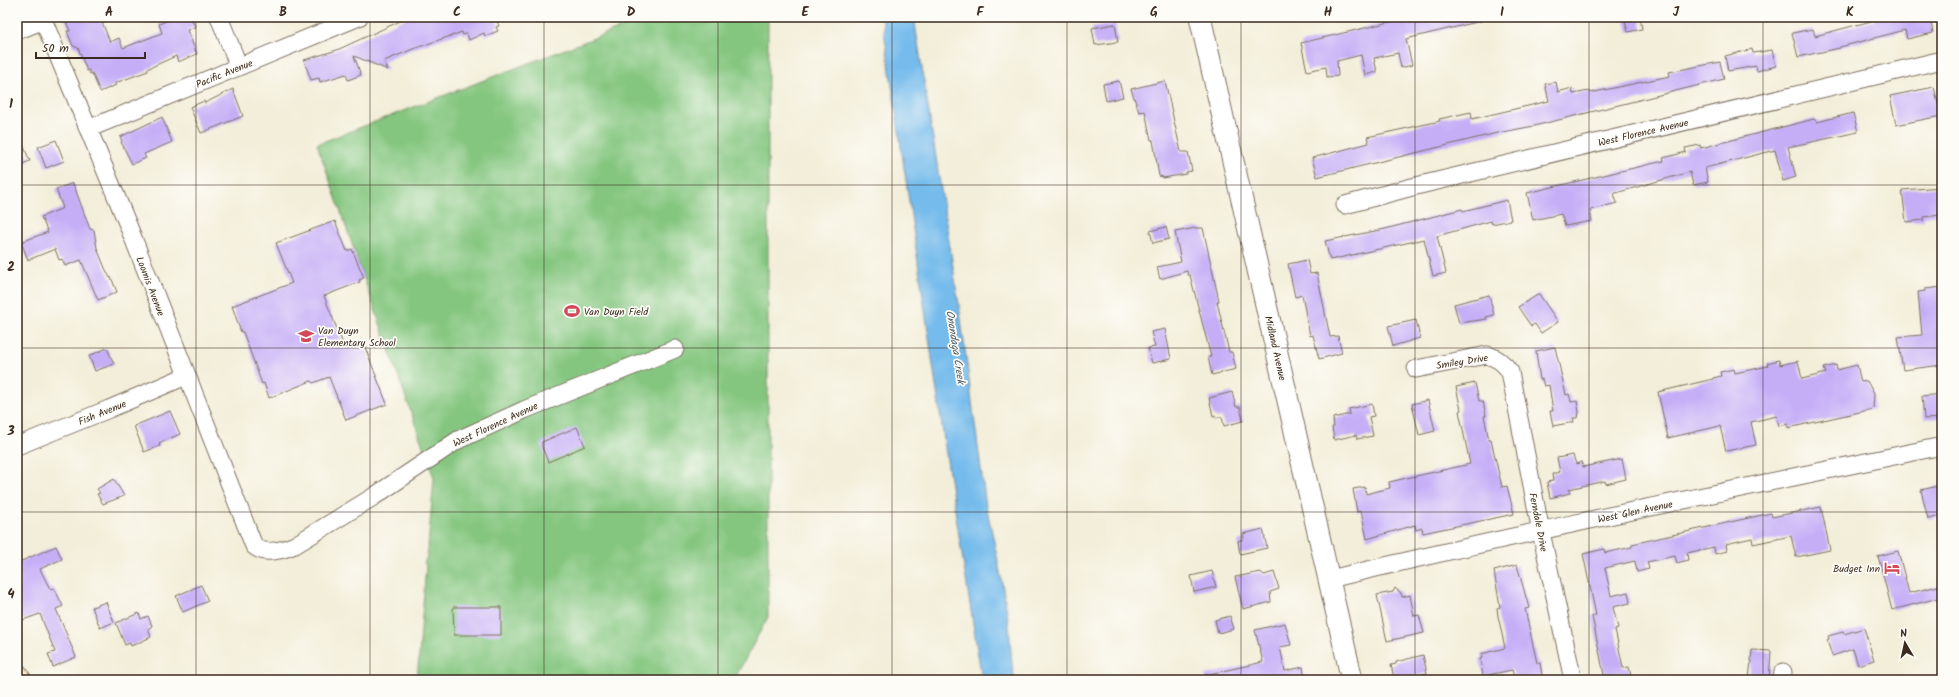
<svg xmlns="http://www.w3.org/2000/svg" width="1959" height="697" font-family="Kalam,sans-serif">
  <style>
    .green { fill: #84c67f; stroke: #60784e }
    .water { fill: #74bbec; stroke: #587285 }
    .building { fill: #c6aef7 }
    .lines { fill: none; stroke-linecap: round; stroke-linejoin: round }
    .minor-casing { stroke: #7b6f5f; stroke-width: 19 }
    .tertiary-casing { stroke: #7b6f5f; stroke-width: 23 }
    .secondary-casing { stroke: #7b6f5f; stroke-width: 24 }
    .minor { stroke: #fff; stroke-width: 17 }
    .tertiary { stroke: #fff; stroke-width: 21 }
    .secondary { stroke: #fce5c4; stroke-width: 22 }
    .grid { fill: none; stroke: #3b2a1e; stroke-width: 1; stroke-opacity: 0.55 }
    .labels { text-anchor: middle; stroke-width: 3.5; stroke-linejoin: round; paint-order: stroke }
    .street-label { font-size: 10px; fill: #3b2a1e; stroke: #fdfcf7 }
    .poi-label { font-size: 10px; fill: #3b2a1e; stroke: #fdfcf7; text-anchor: start }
    .water-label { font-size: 11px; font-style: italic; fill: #4f5d66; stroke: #fdfcf7 }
    .neatline { fill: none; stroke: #3b2a1e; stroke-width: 1.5 }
    .grid-label { font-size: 13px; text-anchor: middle; font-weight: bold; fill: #3b2a1e }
  </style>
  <rect width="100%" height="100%" fill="#fdfcf7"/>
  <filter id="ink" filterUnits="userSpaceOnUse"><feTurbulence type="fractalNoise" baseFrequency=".025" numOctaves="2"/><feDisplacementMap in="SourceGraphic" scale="8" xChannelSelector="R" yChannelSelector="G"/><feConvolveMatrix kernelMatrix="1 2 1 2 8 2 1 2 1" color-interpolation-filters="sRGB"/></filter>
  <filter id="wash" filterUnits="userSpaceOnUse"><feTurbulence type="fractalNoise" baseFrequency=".012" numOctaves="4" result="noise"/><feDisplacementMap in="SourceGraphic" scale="16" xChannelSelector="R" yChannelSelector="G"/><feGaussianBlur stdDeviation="0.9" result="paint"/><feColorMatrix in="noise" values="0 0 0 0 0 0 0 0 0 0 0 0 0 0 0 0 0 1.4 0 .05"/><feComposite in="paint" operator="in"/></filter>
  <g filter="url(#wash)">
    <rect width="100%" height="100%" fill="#f3eed9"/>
    <polygon class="green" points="649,17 768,17 768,617 734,680 417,680 426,565 424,563 427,557 434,478 317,144"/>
    <path class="water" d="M882,17h32l45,288 27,201c9,37 16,75 22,112 3,21 2,41 7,62h-33l-36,-226z"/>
    <g id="blocks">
      <g class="building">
        <polygon points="64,17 100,17 110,42 119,38 123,48 162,33 159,24 175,17 191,17 195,27 187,30 197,54 178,62 176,56 147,69 148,71 115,83 116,85 100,92 92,73 90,74 89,70 87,71 78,48 73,46 67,31 70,31"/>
        <polygon points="409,17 495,17 499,26 496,27 498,31 485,36 484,33 469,40 467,33 463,35 462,32 413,49 384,61 388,70 354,56 361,75 348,80 346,74 320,82 319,78 311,80 304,60 337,50"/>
        <polygon points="1411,17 1481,17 1481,21 1406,39 1412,65 1401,68 1398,53 1374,58 1377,72 1365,75 1361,55 1337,61 1338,76 1327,77 1326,67 1307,71 1301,43"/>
        <polygon points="1624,17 1640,17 1642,29 1628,32"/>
        <polygon points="1874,17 1930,17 1933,33 1907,39 1905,30 1840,47 1840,48 1798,57 1792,33 1813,29 1815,36 1875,20"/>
        <polygon points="1115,24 1118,42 1095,45 1092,28"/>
        <polygon points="1752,49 1753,53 1772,50 1776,66 1757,71 1756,66 1728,71 1725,56"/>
        <polygon points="1720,62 1724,79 1534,126 1497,133 1317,177 1312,158 1369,143 1367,137 1440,121 1439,119 1471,112 1472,119 1549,101 1545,84 1556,82 1558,92 1572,88 1573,94 1589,91 1590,93 1670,76 1669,72"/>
        <polygon points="1119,81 1123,97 1106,101 1103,84"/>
        <polygon points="1165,81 1181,152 1188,152 1192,171 1186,172 1186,174 1163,178 1163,177 1159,176 1153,140 1151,140 1145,111 1139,112 1131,89"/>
        <polygon points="1934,87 1941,116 1896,125 1890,96"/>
        <polygon points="233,89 243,116 201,133 190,107 204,101 205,103"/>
        <polygon points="1853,113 1858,132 1788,147 1796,177 1783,181 1775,150 1705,168 1708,182 1693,185 1690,172 1616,193 1614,194 1617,203 1590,210 1592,221 1565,226 1561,214 1533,220 1527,193 1655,163 1664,161 1663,158 1686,152 1685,148 1700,145 1701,148 1814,119 1817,122"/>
        <polygon points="162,117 172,142 144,154 146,158 132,164 121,142 122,141 120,137"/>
        <polygon points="17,131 30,161 17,166"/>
        <polygon points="56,140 64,161 46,168 38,147"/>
        <polygon points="73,183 90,229 94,230 97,248 105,268 110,278 111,277 117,292 98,300 81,260 65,266 62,259 59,260 55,249 28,260 21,242 48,232 41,217 63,208 56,189"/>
        <polygon points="1942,187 1941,215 1924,217 1924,220 1906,222 1902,190"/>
        <polygon points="1507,200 1511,220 1492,224 1491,221 1437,236 1446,273 1433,276 1424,239 1330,260 1325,241 1385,229 1462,209 1463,211"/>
        <polygon points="335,221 347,251 352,249 364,278 359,280 360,282 324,296 345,349 363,342 387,404 346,420 329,377 313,383 311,381 269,398 264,383 262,384 243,332 241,332 232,306 292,283 276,243"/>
        <polygon points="1166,227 1169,239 1153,243 1150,231"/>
        <polygon points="1196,228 1203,228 1219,301 1217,302 1229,352 1232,352 1236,369 1212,375 1208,357 1211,357 1190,275 1188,275 1187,271 1160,279 1157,267 1181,262 1175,232"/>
        <polygon points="1307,260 1310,274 1317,273 1330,337 1338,336 1342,353 1319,359 1313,335 1310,336 1302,295 1295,297 1288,264"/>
        <polygon points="1942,287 1942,365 1903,370 1898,337 1922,335 1918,292 1925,291 1925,289"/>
        <polygon points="1539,294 1558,322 1541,333 1535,324 1531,326 1518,307"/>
        <polygon points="1489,295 1494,315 1486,317 1487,319 1459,323 1454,304"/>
        <polygon points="1416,320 1420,338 1393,346 1388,326"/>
        <polygon points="1165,329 1171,359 1152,363 1148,348 1155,347 1151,332"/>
        <polygon points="1555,347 1566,395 1569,394 1571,402 1577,401 1579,412 1578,418 1573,418 1574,422 1553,426 1550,411 1553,411 1549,385 1544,386 1542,379 1540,380 1536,351"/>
        <polygon points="107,348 114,364 95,371 89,356"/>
        <polygon points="1779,360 1780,365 1798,361 1802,379 1826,373 1824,368 1836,365 1837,370 1857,365 1861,382 1867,381 1874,394 1873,409 1788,428 1788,424 1779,426 1777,416 1751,422 1756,445 1726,451 1720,426 1668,438 1658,392 1713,379 1713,378 1721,376 1720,372 1734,369 1735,373 1768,366 1767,363"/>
        <polygon points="1475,383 1479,401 1483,401 1486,416 1484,416 1489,440 1491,440 1502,487 1507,486 1514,514 1423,533 1422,528 1416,530 1415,525 1367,539 1361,511 1357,512 1353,489 1365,487 1366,494 1390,488 1389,482 1470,464 1459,411 1461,410 1456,387"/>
        <polygon points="1232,392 1236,407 1240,407 1243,421 1224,426 1222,417 1216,418 1215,415 1213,416 1209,398"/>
        <polygon points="1942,394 1942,418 1924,419 1922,396"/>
        <polygon points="1428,400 1435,431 1419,435 1412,404"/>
        <polygon points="1372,404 1374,416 1369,417 1373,436 1357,439 1356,435 1334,440 1332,427 1334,427 1333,418 1350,414 1349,409"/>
        <polygon points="170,411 180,434 159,443 160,446 144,452 134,426"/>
        <polygon points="577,427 585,446 548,462 542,447 542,442"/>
        <polygon points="1573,455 1576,464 1582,462 1583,467 1622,459 1626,479 1606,484 1605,481 1569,489 1570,493 1550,498 1547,482 1553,481 1552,474 1560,472 1557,458"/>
        <polygon points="114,479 124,496 103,504 97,494 100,493 97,489"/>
        <polygon points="1942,485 1942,516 1928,519 1921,490"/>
        <polygon points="1821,507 1830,550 1796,557 1791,536 1753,544 1752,538 1726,544 1727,551 1715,554 1714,547 1687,553 1688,560 1677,563 1675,556 1647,562 1649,569 1637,572 1635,561 1605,568 1611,596 1628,592 1630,603 1613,607 1618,628 1615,629 1623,668 1629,667 1632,680 1605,680 1592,616 1596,615 1583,554 1604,549 1605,553 1632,547 1632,544 1771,513 1772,517"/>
        <polygon points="1263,529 1267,548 1240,554 1238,541 1244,539 1243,534"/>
        <polygon points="56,546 62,559 40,569 50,589 54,588 63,606 56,609 76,657 53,667 48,654 55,652 40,614 23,620 17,608 17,563"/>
        <polygon points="1898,551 1909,593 1942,585 1942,597 1892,610 1878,556"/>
        <polygon points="1517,565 1529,608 1525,609 1537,663 1540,663 1542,675 1538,676 1538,679 1532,680 1515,680 1512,670 1483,676 1480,659 1482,658 1481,654 1505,648 1498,616 1497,608 1500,607 1494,571"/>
        <polygon points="1212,571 1216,587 1194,592 1191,576"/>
        <polygon points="1261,572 1264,575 1274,572 1279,589 1270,592 1271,602 1243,609 1235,577"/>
        <polygon points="201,585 208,601 183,612 176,596"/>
        <polygon points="1395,588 1401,593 1402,597 1410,595 1414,616 1419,615 1424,633 1387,641 1377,595 1393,592"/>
        <polygon points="106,602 114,622 100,628 92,607"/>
        <polygon points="453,607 501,607 501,635 454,635"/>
        <polygon points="139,613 141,619 148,616 152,626 148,629 151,637 131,646 130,643 125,645 116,623"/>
        <polygon points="1230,616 1234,629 1218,633 1215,620"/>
        <polygon points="1285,623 1291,645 1280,647 1285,671 1303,667 1305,680 1206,680 1205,675 1263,662 1255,630"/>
        <polygon points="1864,628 1874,660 1858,665 1853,649 1832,656 1827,640 1829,639 1828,636 1843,632 1844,634"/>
        <polygon points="1752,650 1771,651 1769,680 1749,680"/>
        <polygon points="1423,655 1427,673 1400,680 1399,677 1394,678 1391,665 1396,664 1396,662"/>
      </g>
    </g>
  </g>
  <g filter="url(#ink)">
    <use href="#blocks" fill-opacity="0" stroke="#7b6f5f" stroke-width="1"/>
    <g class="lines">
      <defs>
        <g id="minor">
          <path d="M42,17l86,208 126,321c11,10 29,4 41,-1l78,-48 85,-57 66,-30 151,-61"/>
          <polyline points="219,17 239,67"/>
          <polyline points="17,31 44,20"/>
          <polyline points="88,129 359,17"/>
          <polyline points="1345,205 1412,187 1942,60"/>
          <path d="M1416,369l71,-14c11,3 17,8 23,17l31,160 32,148"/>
          <polyline points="17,446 109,409 186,376"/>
          <path d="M1330,579c203,-49 408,-90 612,-133"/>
          <polyline points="1782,680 1783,672"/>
        </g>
        <polyline id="tertiary" points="1200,17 1352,680"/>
        <polyline id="secondary" points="17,675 20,680"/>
      </defs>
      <use href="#minor" class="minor-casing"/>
      <use href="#tertiary" class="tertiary-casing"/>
      <use href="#secondary" class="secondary-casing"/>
      <use href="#minor" class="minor"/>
      <use href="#tertiary" class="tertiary"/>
      <use href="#secondary" class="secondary"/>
    </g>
  </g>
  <path class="grid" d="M196,17v663M370,17v663M544,17v663M718,17v663M892,17v663M1067,17v663M1241,17v663M1415,17v663M1589,17v663M1763,17v663M17,185h1925M17,348h1925M17,512h1925"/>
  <defs>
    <symbol id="stadium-bare" viewBox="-9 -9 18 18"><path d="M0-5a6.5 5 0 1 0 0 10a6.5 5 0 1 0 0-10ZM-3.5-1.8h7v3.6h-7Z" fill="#d1495b" stroke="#fdfcf7" stroke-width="2.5" paint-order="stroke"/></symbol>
    <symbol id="school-bare" viewBox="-9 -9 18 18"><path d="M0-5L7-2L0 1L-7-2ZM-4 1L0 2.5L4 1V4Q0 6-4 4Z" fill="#d1495b" stroke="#fdfcf7" stroke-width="2.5" paint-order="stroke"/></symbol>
    <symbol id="hotel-bare" viewBox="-9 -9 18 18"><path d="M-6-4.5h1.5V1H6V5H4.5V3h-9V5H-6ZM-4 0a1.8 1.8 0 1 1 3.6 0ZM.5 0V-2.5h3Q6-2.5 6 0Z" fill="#d1495b" stroke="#fdfcf7" stroke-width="2.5" paint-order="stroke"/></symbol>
  </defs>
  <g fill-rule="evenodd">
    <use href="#stadium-bare" x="561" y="300" width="22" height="22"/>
    <use href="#school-bare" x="295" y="325" width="22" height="22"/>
    <use href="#hotel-bare" x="1881" y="557" width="22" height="22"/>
  </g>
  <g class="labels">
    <g class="street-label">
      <text transform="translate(224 73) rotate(-22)" y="4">Pacific Avenue</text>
      <text transform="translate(1643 132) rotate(-13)" y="4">West Florence Avenue</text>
      <text transform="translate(151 286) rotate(69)" y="4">Loomis Avenue</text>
      <text transform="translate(1276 348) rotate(77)" y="4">Midland Avenue</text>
      <text transform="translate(1462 361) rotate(-9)" y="4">Smiley Drive</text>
      <text transform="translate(102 412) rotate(-22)" y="4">Fish Avenue</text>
      <text transform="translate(495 424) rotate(-25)" y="4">West Florence Avenue</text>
      <text transform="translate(1635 511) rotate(-12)" y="4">West Glen Avenue</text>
      <text transform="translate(1539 522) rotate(79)" y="4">Ferndale Drive</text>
    </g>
    <g class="poi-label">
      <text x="584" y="315">Van Duyn Field</text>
      <text x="318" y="334">Van Duyn<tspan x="318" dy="12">Elementary School</tspan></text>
      <text x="1880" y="572" text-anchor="end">Budget Inn</text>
    </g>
    <g class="water-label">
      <text transform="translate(956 347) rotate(81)" y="4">Onondaga Creek</text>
    </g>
  </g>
  <rect width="1959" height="697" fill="none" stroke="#fdfcf7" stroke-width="44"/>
  <g transform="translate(1905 643) rotate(351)" stroke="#fdfcf7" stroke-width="3" paint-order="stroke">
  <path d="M0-3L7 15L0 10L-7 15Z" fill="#3b2a1e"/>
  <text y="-6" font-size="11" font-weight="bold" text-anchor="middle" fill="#3b2a1e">N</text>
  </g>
  <path d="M36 52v6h109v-6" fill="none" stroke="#3b2a1e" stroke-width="2"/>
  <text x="42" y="52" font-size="12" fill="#3b2a1e" stroke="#fdfcf7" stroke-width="3" paint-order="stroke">50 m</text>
  <rect x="22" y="22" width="1915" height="653" class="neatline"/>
  <g class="grid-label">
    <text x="109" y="16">A</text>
    <text x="283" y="16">B</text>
    <text x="457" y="16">C</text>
    <text x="631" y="16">D</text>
    <text x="805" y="16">E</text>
    <text x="980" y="16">F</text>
    <text x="1154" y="16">G</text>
    <text x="1328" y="16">H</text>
    <text x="1502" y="16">I</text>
    <text x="1676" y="16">J</text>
    <text x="1850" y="16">K</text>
    <text x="11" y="108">1</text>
    <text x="11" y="271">2</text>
    <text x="11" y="435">3</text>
    <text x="11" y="598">4</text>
  </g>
</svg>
